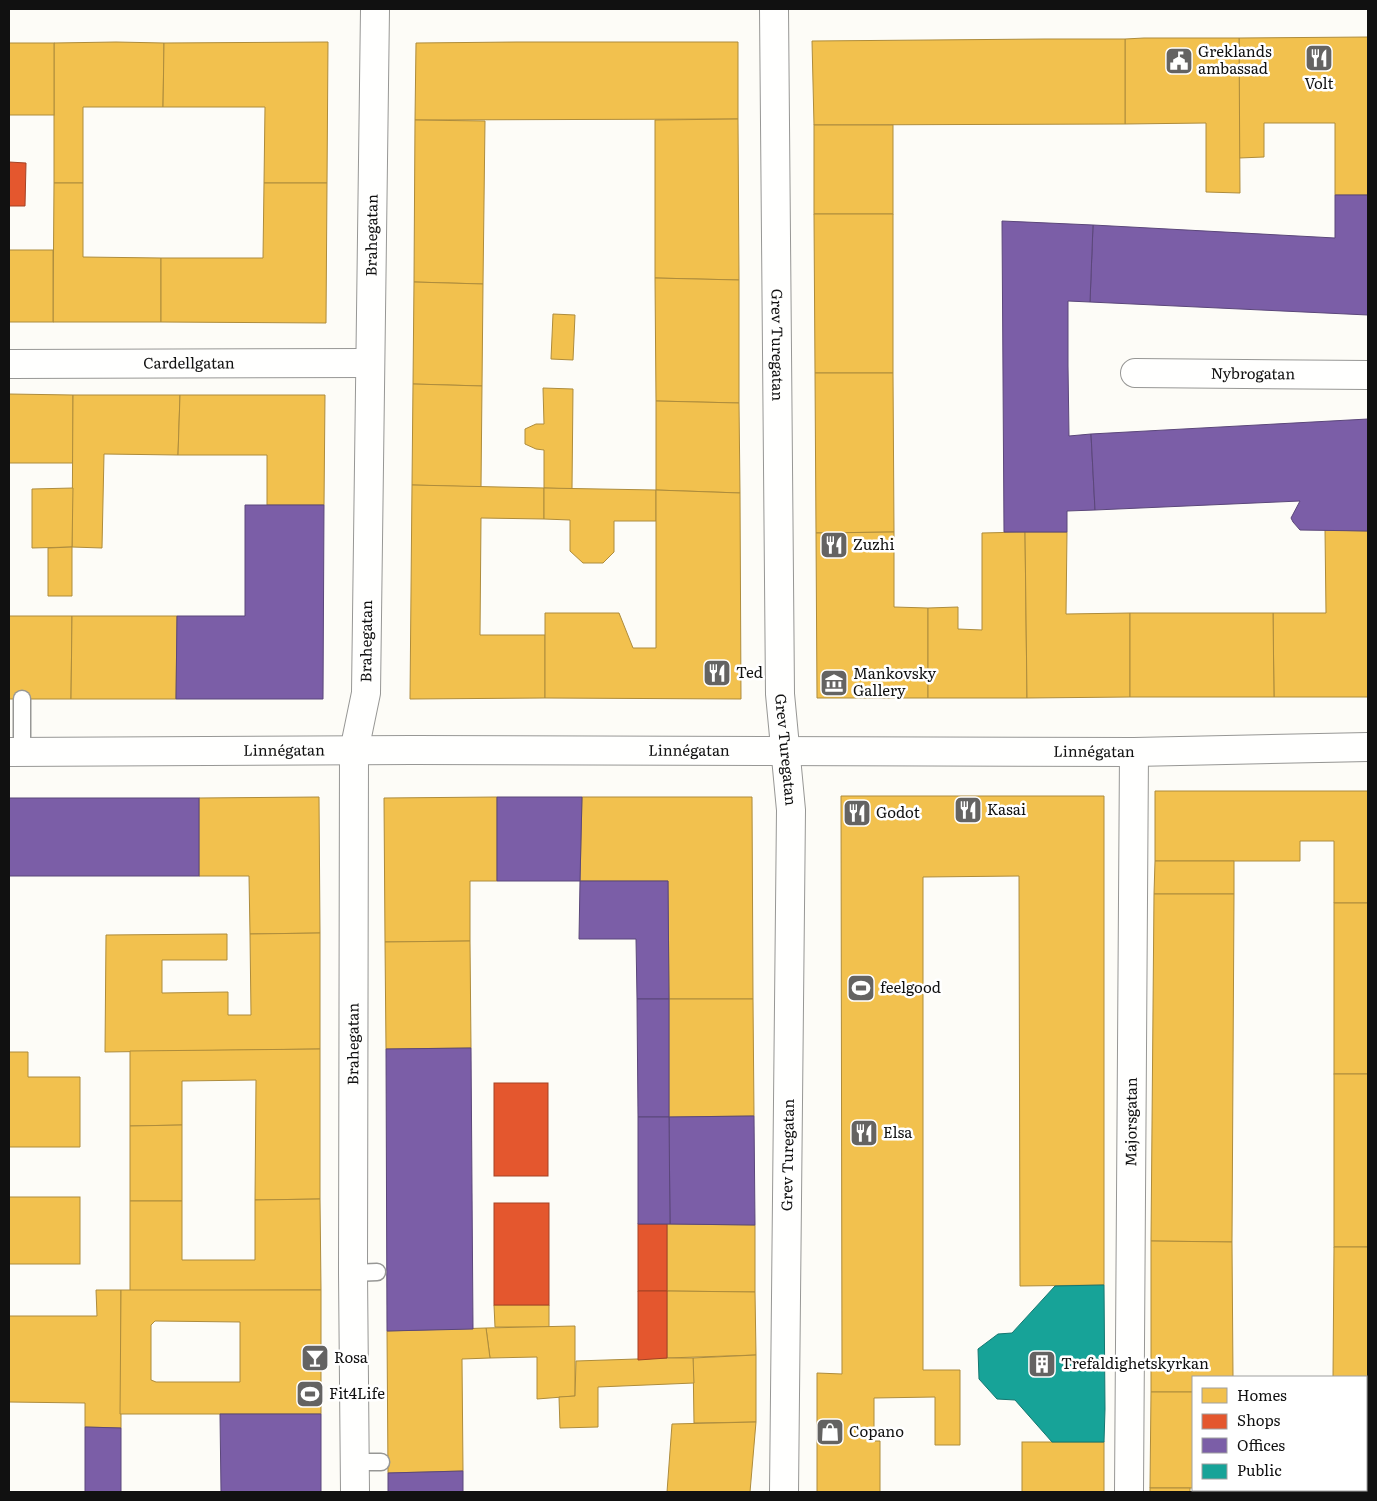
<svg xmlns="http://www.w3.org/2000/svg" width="1377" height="1501" font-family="Literata,serif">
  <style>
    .homes { fill: #f2c14e; stroke: #ae8c3c; fill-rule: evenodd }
    .shops { fill: #e4572e; stroke: #a54225 }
    .offices { fill: #7b5ea7; stroke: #5b477a }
    .public { fill: #17a398; stroke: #157770 }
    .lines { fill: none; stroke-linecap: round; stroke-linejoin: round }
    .lane-casing { stroke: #979795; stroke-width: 19 }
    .street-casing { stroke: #979795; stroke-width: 30 }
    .lane { stroke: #fffffe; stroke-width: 16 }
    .street { stroke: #fffffe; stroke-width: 28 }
    .labels { text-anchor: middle; stroke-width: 5; stroke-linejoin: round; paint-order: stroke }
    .poi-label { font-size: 15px; fill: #111; stroke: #fff; text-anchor: start }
    .street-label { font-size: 15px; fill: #111; stroke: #fff }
  </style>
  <rect width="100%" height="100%" fill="#fdfcf7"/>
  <g class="homes">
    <polygon points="1368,37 1368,195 1335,195 1335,123 1264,123 1264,157 1239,158 1239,38"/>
    <polygon points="1144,38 1239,38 1240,193 1206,192 1206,123 1125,124 1125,39"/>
    <polygon points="1045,39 1125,39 1125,124 814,125 812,41"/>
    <polygon points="116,42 164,43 163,107 83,107 83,183 54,183 54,43"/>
    <polygon points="328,42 327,183 264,183 265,107 163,107 164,43"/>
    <polygon points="517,42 738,42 738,119 415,120 416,43"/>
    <rect x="9" y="43" width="45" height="72"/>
    <polygon points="738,119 739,280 655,278 655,120"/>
    <polygon points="415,120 485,121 483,284 414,282"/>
    <rect x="814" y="125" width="79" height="89"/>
    <polygon points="54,183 83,183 83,257 161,258 161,322 53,322"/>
    <polygon points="264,183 327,183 326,323 161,322 161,258 263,258"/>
    <polygon points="814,214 893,214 893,373 815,373"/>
    <rect x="9" y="250" width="44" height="72"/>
    <polygon points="655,278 739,280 739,403 656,401"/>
    <polygon points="414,282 483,284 482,386 413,384"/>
    <polygon points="553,314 575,315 573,360 551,359"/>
    <polygon points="815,373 893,373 894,532 816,533"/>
    <polygon points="413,384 482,386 481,487 412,485"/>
    <polygon points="543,388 573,389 572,489 544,488 544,450 536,449 525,444 525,429 536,424 544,424"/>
    <polygon points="9,394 73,395 73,463 9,463"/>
    <polygon points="73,395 180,395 178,455 104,454 102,548 72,547"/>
    <polygon points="180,395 325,395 324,505 267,505 267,455 178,455"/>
    <polygon points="656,401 739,403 740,493 656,490"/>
    <polygon points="412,485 544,488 544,519 481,518 480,635 545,635 545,698 410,699"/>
    <polygon points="73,488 72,547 32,548 32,489"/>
    <polygon points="544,488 656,490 656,521 614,521 614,552 603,563 583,563 570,551 570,520 544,519"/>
    <polygon points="656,490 740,493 741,699 545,698 545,613 619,613 633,648 656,648"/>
    <polygon points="1325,530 1368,531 1368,697 1274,697 1273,613 1326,613"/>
    <polygon points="894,532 894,607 928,608 928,698 817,698 816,533"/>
    <polygon points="1025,532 1027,698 928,698 928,608 958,607 958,629 982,630 982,533"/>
    <polygon points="1025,532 1067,532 1066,614 1130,613 1130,697 1027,698"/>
    <polygon points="72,547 72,596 48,596 48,548"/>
    <polygon points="1130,613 1273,613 1274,697 1130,697"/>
    <polygon points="9,616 72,616 71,699 9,699"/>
    <polygon points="72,616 177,616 176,699 71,699"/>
    <polygon points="1155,791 1368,791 1368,903 1334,903 1334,841 1300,841 1300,861 1155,861"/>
    <polygon points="841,796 1104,796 1104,1285 1020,1286 1019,876 923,877 923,1370 960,1370 960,1445 935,1445 935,1397 874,1398 874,1441 880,1441 880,1492 817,1492 817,1373 842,1374"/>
    <polygon points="319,797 320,933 250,934 249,876 199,876 199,798"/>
    <polygon points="497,797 497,881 470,881 470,941 385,942 384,798"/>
    <polygon points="582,797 752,797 753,999 669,999 668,881 580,881"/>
    <polygon points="1155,861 1234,861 1234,894 1154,894"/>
    <polygon points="1154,894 1234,894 1232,1242 1151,1241"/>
    <rect x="1334" y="903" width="34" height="171"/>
    <polygon points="320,933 320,1049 105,1052 106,935 227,934 227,960 162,960 162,993 228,992 228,1015 251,1015 250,934"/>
    <polygon points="470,941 471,1048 386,1049 385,942"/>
    <polygon points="669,999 753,999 754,1116 669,1117"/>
    <polygon points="320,1049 320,1199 255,1200 256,1080 182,1081 182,1125 130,1126 130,1051"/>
    <polygon points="9,1052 28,1052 28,1077 80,1077 80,1147 9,1147"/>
    <rect x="1334" y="1074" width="34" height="173"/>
    <polygon points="182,1125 182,1201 130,1201 130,1126"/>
    <rect x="9" y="1197" width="71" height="67"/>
    <polygon points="320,1199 321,1290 130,1291 130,1201 182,1201 182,1260 255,1260 255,1200"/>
    <polygon points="667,1224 755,1225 755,1292 667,1291"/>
    <polygon points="1151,1241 1232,1242 1233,1377 1193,1377 1193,1392 1151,1392"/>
    <polygon points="1334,1247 1368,1247 1368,1413 1366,1413 1366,1377 1333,1377"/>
    <polygon points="96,1290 121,1290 121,1428 85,1427 85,1403 9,1402 9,1316 97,1316"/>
    <path d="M121,1290h200v124h-201zM155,1321l85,1v60h-84l-5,-2v-55z"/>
    <polygon points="667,1291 755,1292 756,1355 667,1358"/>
    <polygon points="494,1305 549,1305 549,1327 495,1327"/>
    <polygon points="575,1326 575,1396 537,1399 537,1357 490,1358 486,1328"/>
    <polygon points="486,1328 490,1358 462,1359 463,1471 388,1473 387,1331"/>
    <polygon points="756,1355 756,1422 694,1423 693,1358"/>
    <polygon points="667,1358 693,1358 694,1383 598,1387 598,1427 560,1428 559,1397 575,1396 576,1361"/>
    <polygon points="1151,1392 1193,1392 1193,1488 1150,1488"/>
    <polygon points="1366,1413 1368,1413 1368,1492 1333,1492 1333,1490 1366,1490"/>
    <polygon points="756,1422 750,1492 667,1492 672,1424"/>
    <rect x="1022" y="1442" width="82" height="50"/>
    <rect x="1150" y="1488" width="40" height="4"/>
  </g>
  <g class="shops">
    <polygon points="9,162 26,163 25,206 9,206"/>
    <rect x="494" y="1083" width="54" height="93"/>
    <rect x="494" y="1203" width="55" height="102"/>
    <rect x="638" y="1224" width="29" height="67"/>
    <polygon points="638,1291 667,1291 667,1358 638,1360"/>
  </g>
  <g class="offices">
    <polygon points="1335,195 1368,195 1368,315 1090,302 1093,225 1335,238"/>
    <polygon points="1002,221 1093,225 1090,302 1068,301 1068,366 1069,436 1091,434 1095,510 1067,511 1067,532 1004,532"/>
    <polygon points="1368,419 1368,531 1300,530 1293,522 1291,518 1300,501 1095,510 1091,434"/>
    <polygon points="245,505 324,505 323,699 176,699 177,616 245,616"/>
    <polygon points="497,797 582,797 580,881 497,881"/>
    <rect x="9" y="798" width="190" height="78"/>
    <polygon points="580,881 668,881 669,999 637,999 636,939 579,939"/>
    <polygon points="637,999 669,999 669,1117 638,1117"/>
    <polygon points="471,1048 473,1329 387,1331 386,1049"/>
    <polygon points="754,1116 755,1225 670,1224 669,1117"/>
    <polygon points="638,1117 669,1117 670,1224 638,1224"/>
    <polygon points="220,1414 321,1414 321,1492 121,1492 221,1492"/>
    <polygon points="85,1427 121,1428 121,1492 85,1492"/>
    <polygon points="463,1471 463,1492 388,1492 388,1473"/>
  </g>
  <polygon class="public" points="1104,1285 1105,1409 1104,1442 1052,1442 1015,1400 997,1399 979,1379 978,1349 998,1334 1012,1333 1055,1286"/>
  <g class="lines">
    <defs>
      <g id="lane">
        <polyline points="22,752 22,699"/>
        <polyline points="353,1273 377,1272"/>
        <polyline points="355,1462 381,1462"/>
      </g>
      <g id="street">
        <path id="s1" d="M774,9l6,685 11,116 -7,682"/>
        <path id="s2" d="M9,364l361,-1"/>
        <path id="s3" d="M1135,373l233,2"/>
        <path id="s4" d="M9,752l403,-2 722,2 234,-5"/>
        <path id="s5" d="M355,1492l-2,-219 1,-522 12,-58 9,-684"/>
        <path id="s6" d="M1129,1492l5,-740"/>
      </g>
    </defs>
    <use href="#lane" class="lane-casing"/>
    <use href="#street" class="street-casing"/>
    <use href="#lane" class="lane"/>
    <use href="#street" class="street"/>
  </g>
  <defs>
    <symbol id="restaurant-square" viewBox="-11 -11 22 22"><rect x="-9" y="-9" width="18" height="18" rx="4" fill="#646362" stroke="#fff"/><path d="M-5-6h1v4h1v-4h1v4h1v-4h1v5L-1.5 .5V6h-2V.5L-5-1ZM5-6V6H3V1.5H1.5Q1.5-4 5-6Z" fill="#fff"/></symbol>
    <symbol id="civic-square" viewBox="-11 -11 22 22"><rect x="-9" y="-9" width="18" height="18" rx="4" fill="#646362" stroke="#fff"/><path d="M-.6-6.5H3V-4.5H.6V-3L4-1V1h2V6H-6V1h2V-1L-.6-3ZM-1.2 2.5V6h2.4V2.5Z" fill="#fff"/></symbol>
    <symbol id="museum-square" viewBox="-11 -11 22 22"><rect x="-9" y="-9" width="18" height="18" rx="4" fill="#646362" stroke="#fff"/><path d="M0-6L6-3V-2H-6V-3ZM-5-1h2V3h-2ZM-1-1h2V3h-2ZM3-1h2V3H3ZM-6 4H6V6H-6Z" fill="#fff"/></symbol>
    <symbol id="stadium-square" viewBox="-11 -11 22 22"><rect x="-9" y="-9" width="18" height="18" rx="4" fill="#646362" stroke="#fff"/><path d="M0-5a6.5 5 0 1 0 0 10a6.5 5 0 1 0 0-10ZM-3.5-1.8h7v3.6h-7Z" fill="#fff"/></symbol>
    <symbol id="bar-square" viewBox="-11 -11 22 22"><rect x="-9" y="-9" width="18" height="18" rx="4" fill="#646362" stroke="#fff"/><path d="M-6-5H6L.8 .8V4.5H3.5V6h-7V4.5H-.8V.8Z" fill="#fff"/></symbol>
    <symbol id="building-square" viewBox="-11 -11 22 22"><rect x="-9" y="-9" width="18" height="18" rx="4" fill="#646362" stroke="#fff"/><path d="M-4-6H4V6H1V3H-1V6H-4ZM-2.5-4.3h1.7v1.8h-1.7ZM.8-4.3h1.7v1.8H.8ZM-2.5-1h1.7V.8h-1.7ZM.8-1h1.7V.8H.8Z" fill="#fff"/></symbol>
    <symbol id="shop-square" viewBox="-11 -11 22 22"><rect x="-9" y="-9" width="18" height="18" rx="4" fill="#646362" stroke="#fff"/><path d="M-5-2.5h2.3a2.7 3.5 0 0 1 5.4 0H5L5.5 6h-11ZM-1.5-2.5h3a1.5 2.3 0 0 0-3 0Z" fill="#fff"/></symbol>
  </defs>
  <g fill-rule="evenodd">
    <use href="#restaurant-square" x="1303" y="42" width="32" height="32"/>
    <use href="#civic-square" x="1163" y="45" width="32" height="32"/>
    <use href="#restaurant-square" x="818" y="529" width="32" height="32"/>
    <use href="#restaurant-square" x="701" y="657" width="32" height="32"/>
    <use href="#museum-square" x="818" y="667" width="32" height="32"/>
    <use href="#restaurant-square" x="952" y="794" width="32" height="32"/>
    <use href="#restaurant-square" x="841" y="797" width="32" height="32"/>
    <use href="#stadium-square" x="845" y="972" width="32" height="32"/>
    <use href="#restaurant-square" x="848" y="1117" width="32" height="32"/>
    <use href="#bar-square" x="299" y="1342" width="32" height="32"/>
    <use href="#building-square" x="1026" y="1348" width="32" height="32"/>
    <use href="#stadium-square" x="294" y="1378" width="32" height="32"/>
    <use href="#shop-square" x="814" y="1416" width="32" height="32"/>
  </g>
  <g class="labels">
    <g class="poi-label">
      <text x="1198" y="57">Greklands<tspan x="1198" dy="17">ambassad</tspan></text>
      <text x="1319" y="89" text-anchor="middle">Volt</text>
      <text x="853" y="550">Zuzhi</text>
      <text x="736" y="678">Ted</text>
      <text x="853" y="679">Mankovsky<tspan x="853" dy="17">Gallery</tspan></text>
      <text x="987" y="815">Kasai</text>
      <text x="876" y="818">Godot</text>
      <text x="880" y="993">feelgood</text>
      <text x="883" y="1138">Elsa</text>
      <text x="334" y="1363">Rosa</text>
      <text x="1061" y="1369">Trefaldighetskyrkan</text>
      <text x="329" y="1399">Fit4Life</text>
      <text x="849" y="1437">Copano</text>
    </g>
    <g class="street-label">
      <text dy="5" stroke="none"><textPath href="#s5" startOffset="1258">Brahegatan</textPath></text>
      <text dy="5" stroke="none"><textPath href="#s1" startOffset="336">Grev Turegatan</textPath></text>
      <text dy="5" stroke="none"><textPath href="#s2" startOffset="180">Cardellgatan</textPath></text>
      <text dy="5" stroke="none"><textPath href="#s3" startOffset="118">Nybrogatan</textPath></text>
      <text dy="5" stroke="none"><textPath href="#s5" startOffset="852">Brahegatan</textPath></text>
      <text dy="5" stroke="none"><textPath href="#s4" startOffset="680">Linnégatan</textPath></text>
      <text dy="5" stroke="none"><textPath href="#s4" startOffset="275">Linnégatan</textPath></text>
      <text dy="5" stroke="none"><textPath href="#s1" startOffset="741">Grev Turegatan</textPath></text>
      <text dy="5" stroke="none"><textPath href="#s4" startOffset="1085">Linnégatan</textPath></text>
      <text dy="5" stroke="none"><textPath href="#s5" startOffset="448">Brahegatan</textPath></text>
      <text dy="5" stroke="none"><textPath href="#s6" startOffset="370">Majorsgatan</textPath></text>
      <text transform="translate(788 1155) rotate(-89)" y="5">Grev Turegatan</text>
    </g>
  </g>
  <rect width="1377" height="1501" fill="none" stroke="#111111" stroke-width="20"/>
  <rect x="1192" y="1376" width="175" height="115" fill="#ffffff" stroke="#a0a0a0"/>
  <rect x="1202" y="1388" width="25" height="15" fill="#f2c14e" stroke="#a0a0a0"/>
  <text x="1237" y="1401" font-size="15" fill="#111111">Homes</text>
  <rect x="1202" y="1414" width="25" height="15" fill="#e4572e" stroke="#a0a0a0"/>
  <text x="1237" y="1426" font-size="15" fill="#111111">Shops</text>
  <rect x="1202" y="1438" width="25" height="15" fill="#7b5ea7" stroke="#a0a0a0"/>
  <text x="1237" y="1451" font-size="15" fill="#111111">Offices</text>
  <rect x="1202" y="1464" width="25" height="15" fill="#17a398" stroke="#a0a0a0"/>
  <text x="1237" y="1476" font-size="15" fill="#111111">Public</text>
</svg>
